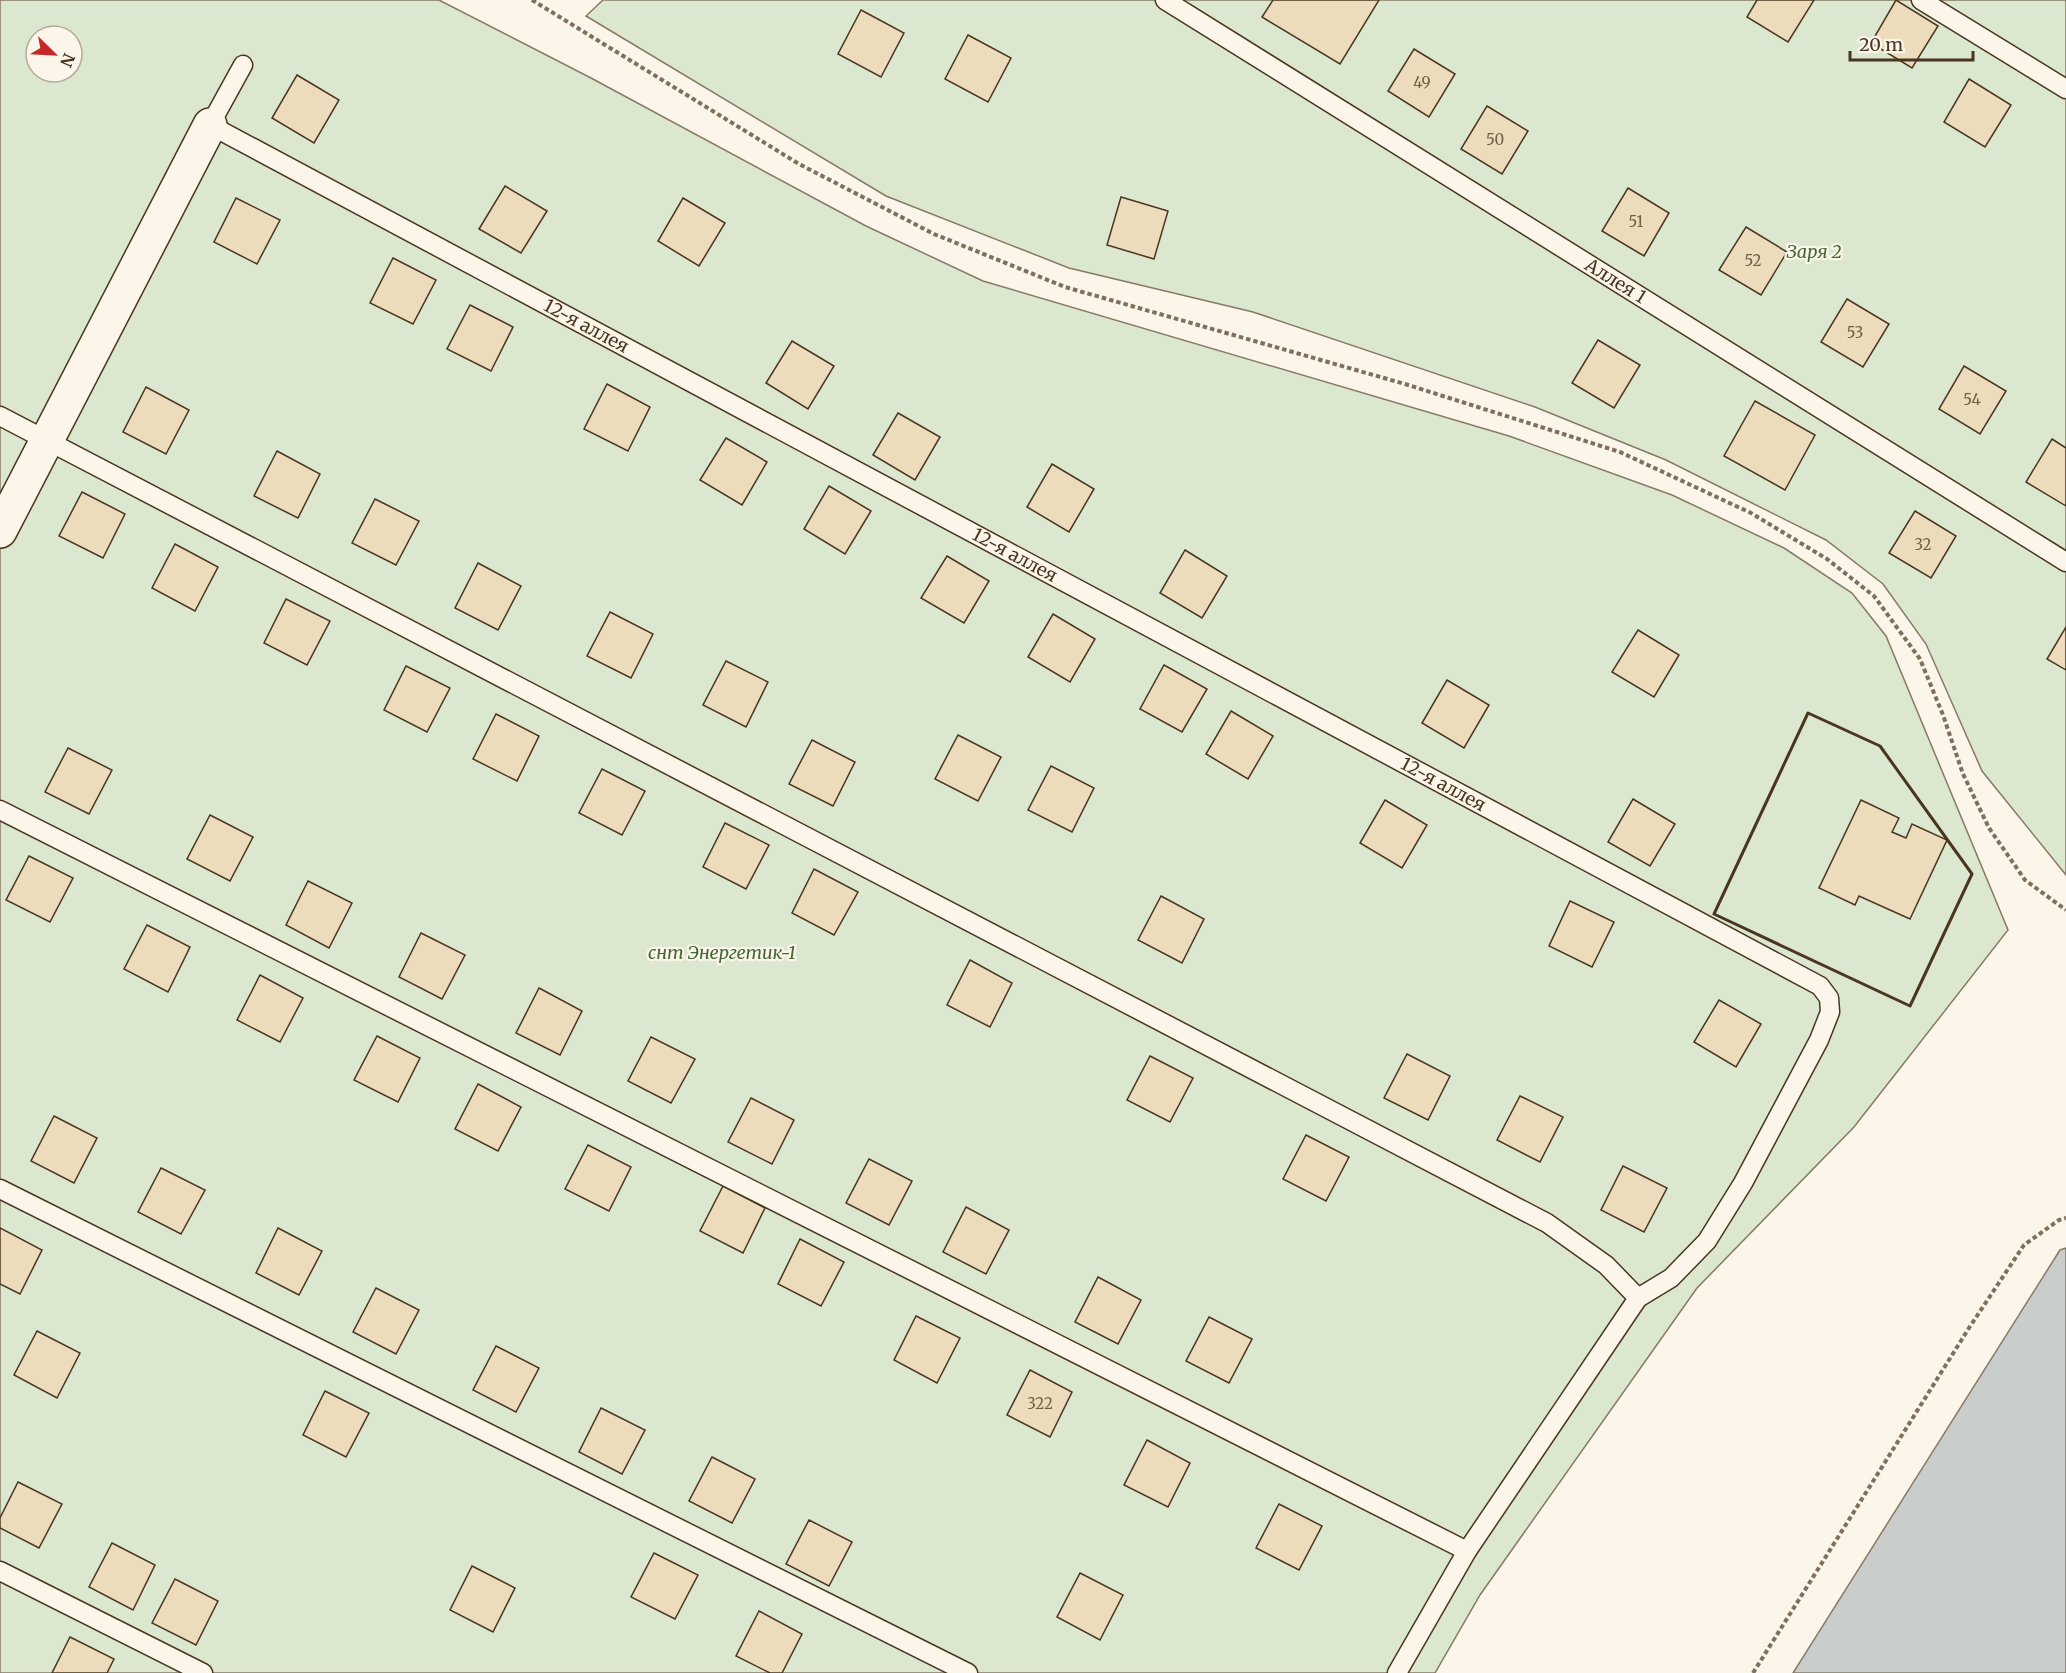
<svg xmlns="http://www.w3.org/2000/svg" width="2066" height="1673" font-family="Merriweather,serif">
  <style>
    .green { fill: #dce7d0; stroke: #887966; stroke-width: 1.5; fill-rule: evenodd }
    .water { fill: #c9cecd; stroke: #887966; stroke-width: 1.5 }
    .building { fill: #ecdcbc; stroke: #4a3520; stroke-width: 1.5 }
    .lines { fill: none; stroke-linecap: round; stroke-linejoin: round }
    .lane-casing { stroke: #4a3520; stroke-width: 21 }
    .street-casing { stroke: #4a3520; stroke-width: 36 }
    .path { stroke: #7f6f5c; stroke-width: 4; stroke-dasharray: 4.5 3; stroke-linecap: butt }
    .lane { stroke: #fbf6e9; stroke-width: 18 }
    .street { stroke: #fbf6e9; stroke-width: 33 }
    .wall { stroke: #4a3520; stroke-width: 3 }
    .labels { text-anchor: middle; stroke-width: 4.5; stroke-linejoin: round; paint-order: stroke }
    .number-label { font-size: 15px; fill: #725f47 }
    .park-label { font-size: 18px; font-style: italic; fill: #436837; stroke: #fbf6e9 }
    .street-label { font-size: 18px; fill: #4a3520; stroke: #fbf6e9 }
  </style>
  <rect width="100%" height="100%" fill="#fbf6e9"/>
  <g class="green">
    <path d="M0,0h439l152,78 275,148 117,55 526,155 163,59 112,53 68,45 34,43 122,294 -154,197 -157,161 -217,307 -45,78h-1435zM36,36h36v36h-36z"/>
    <polygon points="603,0 2066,0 2066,875 1982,771 1926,644 1883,584 1826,540 1666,460 1535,407 1253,312 1069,268 886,196 586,16"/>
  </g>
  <polygon class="water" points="2066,1248 2066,1673 1793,1673 2060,1250"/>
  <g class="building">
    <polygon points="1273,0 1379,0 1340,64 1262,17"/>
    <polygon points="1757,0 1814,0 1788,42 1747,17"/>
    <polygon points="1896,0 1938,26 1912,68 1871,43"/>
    <polygon points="861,10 904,33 881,77 838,54"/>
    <polygon points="968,35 1011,58 988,102 945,79"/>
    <polygon points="1414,49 1455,74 1429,117 1388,91"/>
    <polygon points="297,75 339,100 314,143 272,118"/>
    <polygon points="1969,79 2011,105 1985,147 1944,122"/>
    <polygon points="1487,106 1528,131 1502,174 1461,149"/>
    <polygon points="505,186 547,211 521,253 479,229"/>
    <polygon points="1628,188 1669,213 1644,256 1602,231"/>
    <polygon points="1121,197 1168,211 1154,259 1107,245"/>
    <polygon points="236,198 280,220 257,264 214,242"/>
    <polygon points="683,198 725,223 699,266 658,241"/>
    <polygon points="1746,227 1787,252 1761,295 1719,270"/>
    <polygon points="393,258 436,280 413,324 370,303"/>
    <polygon points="1847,299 1889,324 1863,367 1821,342"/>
    <polygon points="470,305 513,327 491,371 447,349"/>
    <polygon points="1598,340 1640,365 1614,408 1572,383"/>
    <polygon points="792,341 834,366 808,409 766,383"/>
    <polygon points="1964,366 2006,391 1980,434 1939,409"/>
    <polygon points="607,384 650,407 628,451 584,429"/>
    <polygon points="146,387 189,410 166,454 123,432"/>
    <polygon points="1755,401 1815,435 1785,490 1724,456"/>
    <polygon points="898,413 940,437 915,480 873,455"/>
    <polygon points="726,438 767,462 742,505 700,480"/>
    <polygon points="2052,439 2066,448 2066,506 2026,482"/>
    <polygon points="277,451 320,474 298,518 254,496"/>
    <polygon points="1052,464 1094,489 1069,532 1027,507"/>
    <polygon points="829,486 871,511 845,554 804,529"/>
    <polygon points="82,492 125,514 103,558 59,536"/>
    <polygon points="375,499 419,521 396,565 352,543"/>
    <polygon points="1915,511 1956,536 1931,578 1889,553"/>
    <polygon points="175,544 218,567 195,611 152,588"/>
    <polygon points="1185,550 1227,576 1202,618 1160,593"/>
    <polygon points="947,556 989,581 964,623 921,598"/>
    <polygon points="478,563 521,586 498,630 455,608"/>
    <polygon points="286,599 330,621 307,665 264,643"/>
    <polygon points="610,612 653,634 631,678 587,656"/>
    <polygon points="1053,614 1095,639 1070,682 1028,657"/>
    <polygon points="2066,627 2066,670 2047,659"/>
    <polygon points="1638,630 1679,655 1654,697 1612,672"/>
    <polygon points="726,661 768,682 746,727 703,705"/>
    <polygon points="1164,665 1207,689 1182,732 1140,709"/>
    <polygon points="406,666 450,688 427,732 384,710"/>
    <polygon points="1447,680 1489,705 1464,748 1422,723"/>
    <polygon points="1231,711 1273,736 1248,779 1206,754"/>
    <polygon points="496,714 539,736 517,781 473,759"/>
    <polygon points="958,735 1001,757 978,801 935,779"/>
    <polygon points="812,740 855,762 833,806 789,784"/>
    <polygon points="68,748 112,770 89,814 45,792"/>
    <polygon points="1051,766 1094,788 1072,832 1028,810"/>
    <polygon points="602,769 645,791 622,835 579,813"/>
    <polygon points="1633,799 1675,824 1650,866 1608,842"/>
    <polygon points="1385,800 1427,825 1402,868 1360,843"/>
    <polygon points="1861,800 1899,818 1892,832 1906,838 1912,824 1947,840 1910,919 1859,896 1855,905 1819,888"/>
    <polygon points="210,815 253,837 230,881 187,859"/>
    <polygon points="725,823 769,845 746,889 703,867"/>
    <polygon points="29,856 73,878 50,922 6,900"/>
    <polygon points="814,869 858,892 834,935 792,913"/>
    <polygon points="308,881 352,903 329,948 286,925"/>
    <polygon points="1161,896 1204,919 1182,963 1138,940"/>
    <polygon points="1570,901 1614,922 1592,967 1549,946"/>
    <polygon points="147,925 190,947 168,992 124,969"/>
    <polygon points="421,933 465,955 442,999 399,977"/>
    <polygon points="970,960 1012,983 990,1027 947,1005"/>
    <polygon points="260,975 303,998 280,1042 237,1020"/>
    <polygon points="539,988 582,1011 560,1055 516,1033"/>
    <polygon points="1719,1000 1761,1024 1736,1067 1694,1042"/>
    <polygon points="377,1036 420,1058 398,1102 354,1080"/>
    <polygon points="651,1037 695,1059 671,1103 628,1081"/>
    <polygon points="1407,1054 1450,1076 1428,1120 1384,1098"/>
    <polygon points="1150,1056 1193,1078 1170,1122 1127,1100"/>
    <polygon points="478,1084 521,1107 498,1151 455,1129"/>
    <polygon points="1520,1096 1563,1117 1540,1162 1497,1140"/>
    <polygon points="751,1098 794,1120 772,1164 728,1142"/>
    <polygon points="54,1116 97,1138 74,1183 31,1161"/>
    <polygon points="1306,1135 1349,1157 1326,1201 1283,1179"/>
    <polygon points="588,1145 631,1167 609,1211 565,1189"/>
    <polygon points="869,1159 912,1181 889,1225 846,1203"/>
    <polygon points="1623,1166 1667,1188 1644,1232 1601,1210"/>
    <polygon points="161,1168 205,1190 181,1234 138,1212"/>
    <polygon points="723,1186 765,1208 743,1253 700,1231"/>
    <polygon points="966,1207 1009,1230 986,1274 943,1252"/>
    <polygon points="0,1228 42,1250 20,1294 0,1284"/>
    <polygon points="278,1228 322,1251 299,1295 256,1273"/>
    <polygon points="800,1239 844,1262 821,1306 778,1284"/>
    <polygon points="1098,1277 1141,1300 1118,1344 1075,1322"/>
    <polygon points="376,1288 419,1310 396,1354 353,1332"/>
    <polygon points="916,1316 960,1338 937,1383 894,1360"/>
    <polygon points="1209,1317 1252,1339 1229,1383 1186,1361"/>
    <polygon points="37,1331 80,1353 57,1398 14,1375"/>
    <polygon points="496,1346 539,1368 516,1412 473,1390"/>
    <polygon points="1030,1370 1072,1392 1050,1437 1007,1415"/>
    <polygon points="325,1391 369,1413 346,1457 303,1435"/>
    <polygon points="601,1408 645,1430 622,1474 579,1452"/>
    <polygon points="1147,1440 1190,1463 1168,1507 1124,1485"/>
    <polygon points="712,1457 755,1479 732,1523 689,1501"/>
    <polygon points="18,1482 62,1504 39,1548 0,1528 0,1518"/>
    <polygon points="1279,1504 1322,1526 1299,1570 1256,1548"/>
    <polygon points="809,1520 852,1542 829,1586 786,1564"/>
    <polygon points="112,1543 155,1565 133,1610 89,1587"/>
    <polygon points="654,1553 698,1575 675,1619 631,1597"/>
    <polygon points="472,1566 515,1588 493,1632 450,1610"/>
    <polygon points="1080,1573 1123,1595 1100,1640 1057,1617"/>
    <polygon points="175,1579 218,1601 196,1645 152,1623"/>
    <polygon points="759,1611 802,1634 782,1673 770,1673 736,1656"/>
    <polygon points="70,1637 114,1659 107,1673 52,1673"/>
  </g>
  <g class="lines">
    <defs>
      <g id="lane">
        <path id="s1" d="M1165,0l901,562"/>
        <polyline points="1921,0 2066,89"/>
        <path id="s2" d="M243,65l-33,60 1610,861 9,12 1,14 -11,28 -76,143 -36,58 -36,37 -33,20 -171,253 -70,122"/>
        <polyline points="0,416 1547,1223 1606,1265 1638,1298"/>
        <polyline points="0,810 1467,1551"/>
        <polyline points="0,1189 968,1673"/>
        <polyline points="0,1571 203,1673"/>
      </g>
      <polyline id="street" points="0,531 210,125"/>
    </defs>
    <use href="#lane" class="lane-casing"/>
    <use href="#street" class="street-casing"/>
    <g class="path">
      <polyline points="532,0 799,164 934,234 1065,287 1405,384 1620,452 1751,513 1827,559 1874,596 1920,659 1943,715 1963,774 1989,828 2025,880 2066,910"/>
      <polyline points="1753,1673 1969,1328 2024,1245 2059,1220 2066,1218"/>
    </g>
    <use href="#lane" class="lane"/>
    <use href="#street" class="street"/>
    <polygon class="wall" points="1808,713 1880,746 1972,874 1910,1006 1714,914"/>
  </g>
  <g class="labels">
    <g class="number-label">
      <text x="1422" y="88">49</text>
      <text x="1495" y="145">50</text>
      <text x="1636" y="227">51</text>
      <text x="1753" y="266">52</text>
      <text x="1855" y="338">53</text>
      <text x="1972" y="405">54</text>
      <text x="1923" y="550">32</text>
      <text x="1040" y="1409">322</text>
    </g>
    <g class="park-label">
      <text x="1814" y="258">Заря 2</text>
      <text x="722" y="959">снт Энергетик-1</text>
    </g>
    <g class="street-label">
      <text dy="6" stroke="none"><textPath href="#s1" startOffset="531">Аллея 1</textPath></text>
      <text dy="6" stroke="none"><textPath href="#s2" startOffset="495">12-я аллея</textPath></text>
      <text dy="6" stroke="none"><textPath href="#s2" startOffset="981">12-я аллея</textPath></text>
      <text dy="6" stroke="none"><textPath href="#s2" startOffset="1467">12-я аллея</textPath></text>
    </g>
  </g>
  <g transform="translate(54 54) rotate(114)"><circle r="28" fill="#fbf6e9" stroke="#b4a999" stroke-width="1.5"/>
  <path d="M0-4.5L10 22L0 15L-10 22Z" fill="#c62828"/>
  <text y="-9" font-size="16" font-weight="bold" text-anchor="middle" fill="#4a3520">N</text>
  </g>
  <path d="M1850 51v9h123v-9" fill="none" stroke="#4a3520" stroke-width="3"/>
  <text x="1859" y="51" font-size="18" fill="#4a3520" stroke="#fbf6e9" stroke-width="4.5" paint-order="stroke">20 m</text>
</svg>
